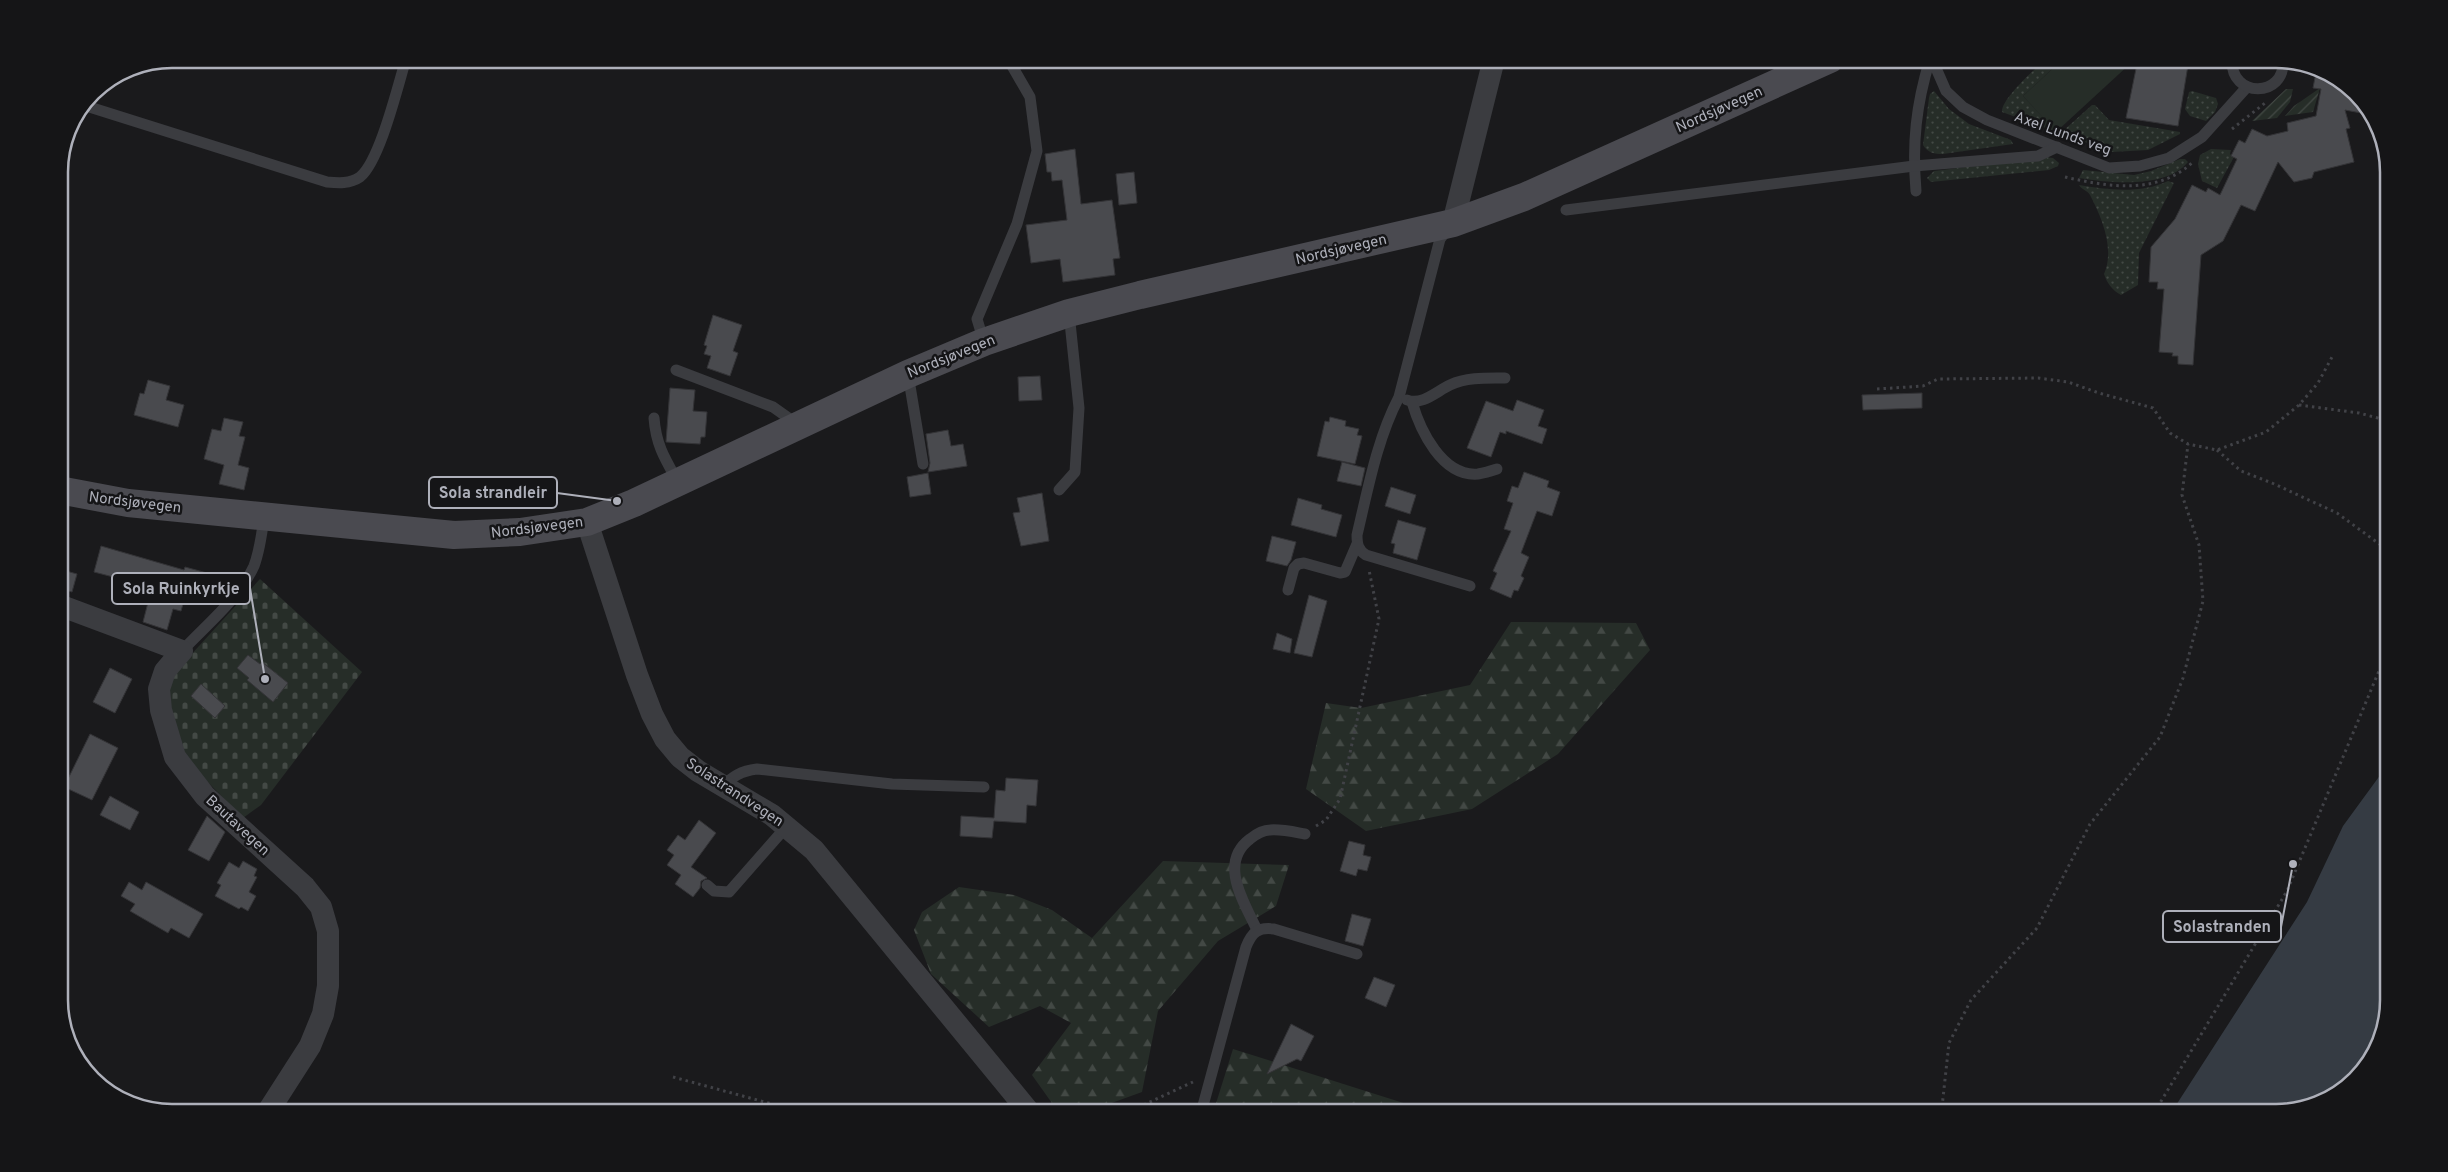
<svg xmlns="http://www.w3.org/2000/svg" width="2448" height="1172" font-family="Overpass,sans-serif">
  <style>
    .grass { fill: url(#grass-dots) }
    .forest { fill: url(#forest-firs) }
    .cemetery { fill: url(#cemetery-stones) }
    .garden { fill: url(#garden-furrows) }
    .pitch { fill: #262d28 }
    .water { fill: #353b43 }
    .building { fill: #494a4e; stroke: #343437 }
    .lines { fill: none; stroke-linecap: round; stroke-linejoin: round }
    .path { stroke: #414247; stroke-width: 3; stroke-dasharray: 2.5 4; stroke-linecap: butt }
    .lane { stroke: #3b3c40; stroke-width: 11 }
    .street { stroke: #3b3c40; stroke-width: 22 }
    .secondary { stroke: #4a4a50; stroke-width: 28 }
    .labels { text-anchor: middle; stroke-width: 5; stroke-linejoin: round; paint-order: stroke }
    .street-label { font-size: 15px; fill: #aeb0ba; stroke: #151517 }
    .rim { fill: none; stroke: #aeb0ba; stroke-width: 2.5 }
    .leader { fill: none; stroke: #aeb0ba; stroke-width: 2 }
    .callout-dot { fill: #aeb0ba; stroke: #151517; stroke-width: 2 }
    .callout { fill: #151517; stroke: #aeb0ba; stroke-width: 2 }
    .callout-label { font-size: 16px; text-anchor: middle; font-weight: bold; fill: #aeb0ba }
  </style>
  <defs>
    <pattern id="grass-dots" width="8" height="8" patternUnits="userSpaceOnUse" patternTransform="scale(1.25)"><rect width="8" height="8" fill="#262d28"/><path d="M2 2h.1M6 6h.1" fill="none" stroke="#434945" stroke-width="1.8" stroke-linecap="round"/></pattern>
    <pattern id="forest-firs" width="22" height="20" patternUnits="userSpaceOnUse" patternTransform="scale(1.25)"><rect width="22" height="20" fill="#262d28"/><path d="M5 1l3.5 6h-7zM16 11l3.5 6h-7z" fill="#434945"/></pattern>
    <pattern id="cemetery-stones" width="16" height="16" patternUnits="userSpaceOnUse" patternTransform="scale(1.25)"><rect width="16" height="16" fill="#262d28"/><path d="M2 7V4a2 2 0 0 1 4 0v3zM10 15v-3a2 2 0 0 1 4 0v3z" fill="#434945"/></pattern>
    <pattern id="garden-furrows" width="10" height="10" patternUnits="userSpaceOnUse" patternTransform="scale(1.25)"><rect width="10" height="10" fill="#262d28"/><path d="M-1 1l2-2M0 10L10 0M9 11l2-2" fill="none" stroke="#434945"/></pattern>
  </defs>
  <rect width="100%" height="100%" fill="#1a1a1c"/>
  <g class="grass">
    <path d="M2046,59h17l-40,37 33,35 4,-3 3,3 29,-26h3l14,15 71,12v2l-32,16 -36,2 -110,-40c-1,-13 33,-43 44,-53z"/>
    <path d="M1934,91l15,18 20,15 42,16 2,4 -70,10c-9,0 -15,-1 -20,-9l6,-47 1,-4z"/>
    <polygon points="2192,91 2216,98 2218,104 2215,112 2206,121 2190,116 2185,109 2189,92"/>
    <polygon points="2211,149 2231,150 2230,154 2234,157 2217,188 2202,181 2198,164 2200,155"/>
    <polygon points="2045,157 2053,158 2059,163 2058,166 2049,170 1931,182 1927,178 1934,171"/>
    <path d="M2180,159h5l3,3c-22,27 -78,21 -109,16l4,-8 51,5 17,-4z"/>
    <path d="M2168,181l6,2 -35,70 -1,32 -17,10c-9,-5 -14,-12 -17,-21 11,-25 -2,-56 -14,-79 -3,-5 -8,-5 -11,-10 28,5 62,9 89,-4z"/>
  </g>
  <g class="forest">
    <polygon points="1511,622 1636,623 1650,650 1558,754 1472,809 1366,831 1306,789 1326,703 1361,708 1470,685"/>
    <polygon points="1163,861 1289,865 1276,906 1218,941 1158,1011 1142,1092 1084,1113 1059,1113 1032,1075 1071,1023 1040,1006 989,1027 931,974 914,930 922,912 959,887 1014,895 1052,910 1092,938"/>
    <polygon points="1233,1049 1435,1113 1213,1113"/>
  </g>
  <polygon class="cemetery" points="260,579 362,672 261,805 243,818 192,766 181,751 165,693 168,680"/>
  <g class="garden">
    <polygon points="2320,88 2313,112 2285,116 2294,106"/>
    <polygon points="2286,89 2293,89 2290,102 2277,118 2252,121"/>
  </g>
  <polygon class="pitch" points="2063,59 2127,59 2131,63 2056,132 2023,96"/>
  <polygon class="water" points="2389,763 2389,1001 2381,1044 2340,1094 2277,1113 2171,1113 2307,902 2343,826"/>
  <g class="building">
    <polygon points="2138,59 2189,59 2178,126 2126,118"/>
    <polygon points="2317,67 2370,108 2372,115 2345,110 2350,128 2346,129 2354,162 2314,172 2312,178 2294,182 2278,162 2255,211 2241,205 2223,241 2201,255 2193,365 2178,364 2178,356 2172,356 2173,353 2159,352 2164,289 2157,289 2158,282 2149,282 2151,247 2175,219 2192,185 2206,192 2208,188 2220,195 2237,159 2231,156 2239,140 2245,143 2252,129 2267,136 2288,131 2287,123 2316,116 2321,89 2313,88"/>
    <polygon points="1075,149 1081,204 1112,200 1120,258 1113,259 1115,275 1063,282 1060,259 1031,263 1026,225 1067,220 1062,180 1052,181 1051,172 1047,172 1045,154"/>
    <polygon points="1134,172 1137,203 1119,205 1116,174"/>
    <polygon points="713,315 742,325 733,351 738,353 730,376 707,368 711,356 704,354 707,346 704,345"/>
    <polygon points="1040,376 1042,400 1019,401 1018,377"/>
    <polygon points="148,380 170,386 166,400 184,405 178,427 134,415 140,393 144,394"/>
    <polygon points="670,388 695,390 693,411 707,412 705,437 701,437 700,444 666,442"/>
    <polygon points="1922,393 1922,408 1863,410 1862,395"/>
    <polygon points="1517,400 1544,410 1538,426 1547,429 1542,444 1506,431 1506,434 1500,432 1491,457 1467,448 1486,401 1513,411"/>
    <polygon points="1330,417 1346,421 1345,426 1359,429 1357,435 1362,436 1355,464 1317,456 1325,421 1329,422"/>
    <polygon points="224,418 243,422 239,436 245,437 238,465 249,468 244,490 219,484 224,465 204,459 212,429 221,431"/>
    <polygon points="948,430 951,446 963,444 967,466 928,472 930,463 926,434"/>
    <polygon points="1342,462 1365,468 1361,486 1337,481"/>
    <polygon points="1524,472 1549,481 1547,487 1560,492 1552,516 1537,511 1521,553 1529,557 1521,576 1524,578 1518,591 1514,590 1511,598 1490,589 1497,573 1493,571 1511,531 1504,529 1513,503 1507,501 1512,486 1518,488"/>
    <polygon points="928,473 931,494 910,497 907,477"/>
    <polygon points="1391,487 1416,495 1410,514 1385,506"/>
    <polygon points="1042,493 1049,541 1021,546 1013,513 1020,512 1017,498"/>
    <polygon points="1298,498 1322,505 1321,509 1342,515 1336,537 1291,525"/>
    <polygon points="1398,520 1426,528 1417,560 1393,553 1395,544 1391,543"/>
    <polygon points="1272,536 1296,542 1291,560 1287,566 1266,561"/>
    <polygon points="101,546 184,570 185,567 207,573 199,601 185,597 181,611 173,609 167,630 143,622 152,587 94,572"/>
    <polygon points="59,569 77,574 72,592 59,588"/>
    <polygon points="1309,595 1327,601 1312,657 1294,653"/>
    <polygon points="1277,633 1292,639 1290,653 1273,649"/>
    <polygon points="248,655 260,664 262,662 288,683 273,702 247,680 249,678 237,668"/>
    <polygon points="110,668 132,679 115,713 93,702"/>
    <polygon points="201,684 225,706 215,718 191,696"/>
    <polygon points="90,734 118,748 92,800 64,787"/>
    <polygon points="1006,778 1038,780 1036,806 1027,805 1026,823 994,821 992,838 960,836 961,816 994,818 996,790 1005,791"/>
    <polygon points="110,796 139,812 130,830 100,815"/>
    <polygon points="207,816 225,832 209,861 188,850"/>
    <polygon points="699,820 716,833 691,867 707,878 701,881 700,888 693,897 675,884 681,875 667,865 674,855 667,850 678,835 685,840"/>
    <polygon points="1349,841 1365,845 1363,855 1371,857 1367,871 1358,869 1356,876 1340,871"/>
    <polygon points="243,861 257,869 254,876 257,877 249,892 256,896 248,911 241,907 239,909 215,896 221,885 217,883 229,862 239,868"/>
    <polygon points="129,882 142,890 146,882 203,914 189,938 171,928 168,933 130,911 135,904 121,896"/>
    <polygon points="1352,914 1371,919 1363,946 1345,941"/>
    <polygon points="1374,977 1395,985 1386,1007 1365,998"/>
    <polygon points="1291,1024 1314,1036 1301,1061 1297,1059 1267,1074"/>
  </g>
  <g class="lines">
    <g class="path">
      <polyline points="2232,129 2265,103"/>
      <path d="M2065,177c44,10 91,18 127,-14"/>
      <polyline points="1877,389 1923,386 1938,379 2038,378 2068,382 2099,393 2153,408 2170,433 2188,444 2217,450 2266,432 2299,405 2318,383 2332,357"/>
      <polyline points="2299,405 2359,413 2389,421"/>
      <polyline points="2217,450 2241,471 2272,483 2337,513 2389,551"/>
      <polyline points="59,635 63,627"/>
      <polyline points="1316,826 1326,820 1340,799 1379,619 1369,570"/>
      <polyline points="673,1077 805,1113"/>
      <polyline points="1126,1113 1193,1082"/>
      <polyline points="1939,1113 1942,1107 1949,1043 1971,1000 2037,928 2090,824 2160,737 2183,678 2203,601 2199,545 2182,495 2188,444"/>
      <polyline points="2154,1113 2287,891 2389,647"/>
    </g>
    <g class="lane">
      <polyline points="1932,59 1946,91 1963,107 1987,120 2109,168 2140,166 2169,158 2202,137 2247,87"/>
      <path d="M2232,59c-2,40 54,39 51,1"/>
      <path d="M83,105l244,77c11,1 23,2 33,-5 20,-16 38,-92 46,-118"/>
      <path d="M1916,191c-4,-48 0,-86 14,-132"/>
      <polyline points="1566,210 1914,166 2038,156 2057,147"/>
      <path d="M1448,229l-8,10 -41,158c-22,42 -31,92 -42,138 0,9 1,15 9,20l104,31"/>
      <polyline points="984,342 977,319 1017,224 1037,151 1030,97 1008,59"/>
      <polyline points="676,370 773,407 797,424"/>
      <polyline points="908,374 923,464"/>
      <path d="M1407,400c15,6 30,-9 43,-15 17,-8 37,-7 55,-7"/>
      <path d="M1412,402c8,28 30,75 66,72 6,-1 13,-3 19,-5"/>
      <path d="M654,418c2,27 11,41 24,64"/>
      <polyline points="1059,490 1075,472 1079,408 1069,313"/>
      <polyline points="1288,590 1294,568 1298,564 1304,563 1340,573 1345,572 1357,544"/>
      <path d="M182,651c24,-26 57,-52 72,-85 6,-16 8,-33 10,-49"/>
      <path d="M722,787c11,-11 19,-16 35,-18l135,15 92,3"/>
      <polyline points="707,885 714,891 729,892 787,826"/>
      <path d="M1257,930c-13,-28 -39,-67 -7,-91 5,-4 13,-9 20,-9 11,-1 24,2 35,4"/>
      <path d="M1201,1113l45,-166c6,-15 12,-20 28,-18l83,25"/>
    </g>
    <g class="street">
      <polyline points="1453,223 1494,59"/>
      <polyline points="587,522 637,675 652,714 665,739 680,757 698,771 772,815 814,850 1030,1113"/>
      <polyline points="59,605 182,651 165,671 159,689 161,710 175,757 205,796 305,887 321,907 328,931 328,986 323,1014 310,1046 267,1113"/>
    </g>
    <polyline class="secondary" points="59,490 128,503 454,535 520,532 587,522 634,503 908,374 984,342 1069,313 1140,295 1453,223 1524,197 1830,59"/>
  </g>
  <g class="labels">
    <g class="street-label">
      <text transform="translate(1719 109) rotate(-24)" y="5">Nordsjøvegen</text>
      <text transform="translate(2063 133) rotate(20)" y="5">Axel Lunds veg</text>
      <text transform="translate(1341 249) rotate(-13)" y="5">Nordsjøvegen</text>
      <text transform="translate(951 356) rotate(-22)" y="5">Nordsjøvegen</text>
      <text transform="translate(135 502) rotate(7)" y="5">Nordsjøvegen</text>
      <text transform="translate(537 527) rotate(-7)" y="5">Nordsjøvegen</text>
      <text transform="translate(735 792) rotate(33)" y="5">Solastrandvegen</text>
      <text transform="translate(238 825) rotate(43)" y="5">Bautavegen</text>
    </g>
  </g>
  <path d="M0 0H2448V1172H0ZM172 68H2276A104 104 0 0 1 2380 172V1000A104 104 0 0 1 2276 1104H172A104 104 0 0 1 68 1000V172A104 104 0 0 1 172 68Z" fill="#151517" fill-rule="evenodd"/>
  <path class="rim" d="M172 68H2276A104 104 0 0 1 2380 172V1000A104 104 0 0 1 2276 1104H172A104 104 0 0 1 68 1000V172A104 104 0 0 1 172 68Z"/>
  <path class="leader" d="M617 501L557 493M265 679L250 588M2293 864L2281 927"/>
  <g class="callout-dot">
    <circle cx="617" cy="501" r="5"/>
    <circle cx="265" cy="679" r="5"/>
    <circle cx="2293" cy="864" r="5"/>
  </g>
  <g class="callout">
    <rect x="429" y="477" width="128" height="31" rx="5"/>
    <rect x="112" y="573" width="138" height="31" rx="5"/>
    <rect x="2163" y="911" width="118" height="31" rx="5"/>
  </g>
  <g class="callout-label">
    <text x="493" y="498">Sola strandleir</text>
    <text x="181" y="594">Sola Ruinkyrkje</text>
    <text x="2222" y="932">Solastranden</text>
  </g>
</svg>
